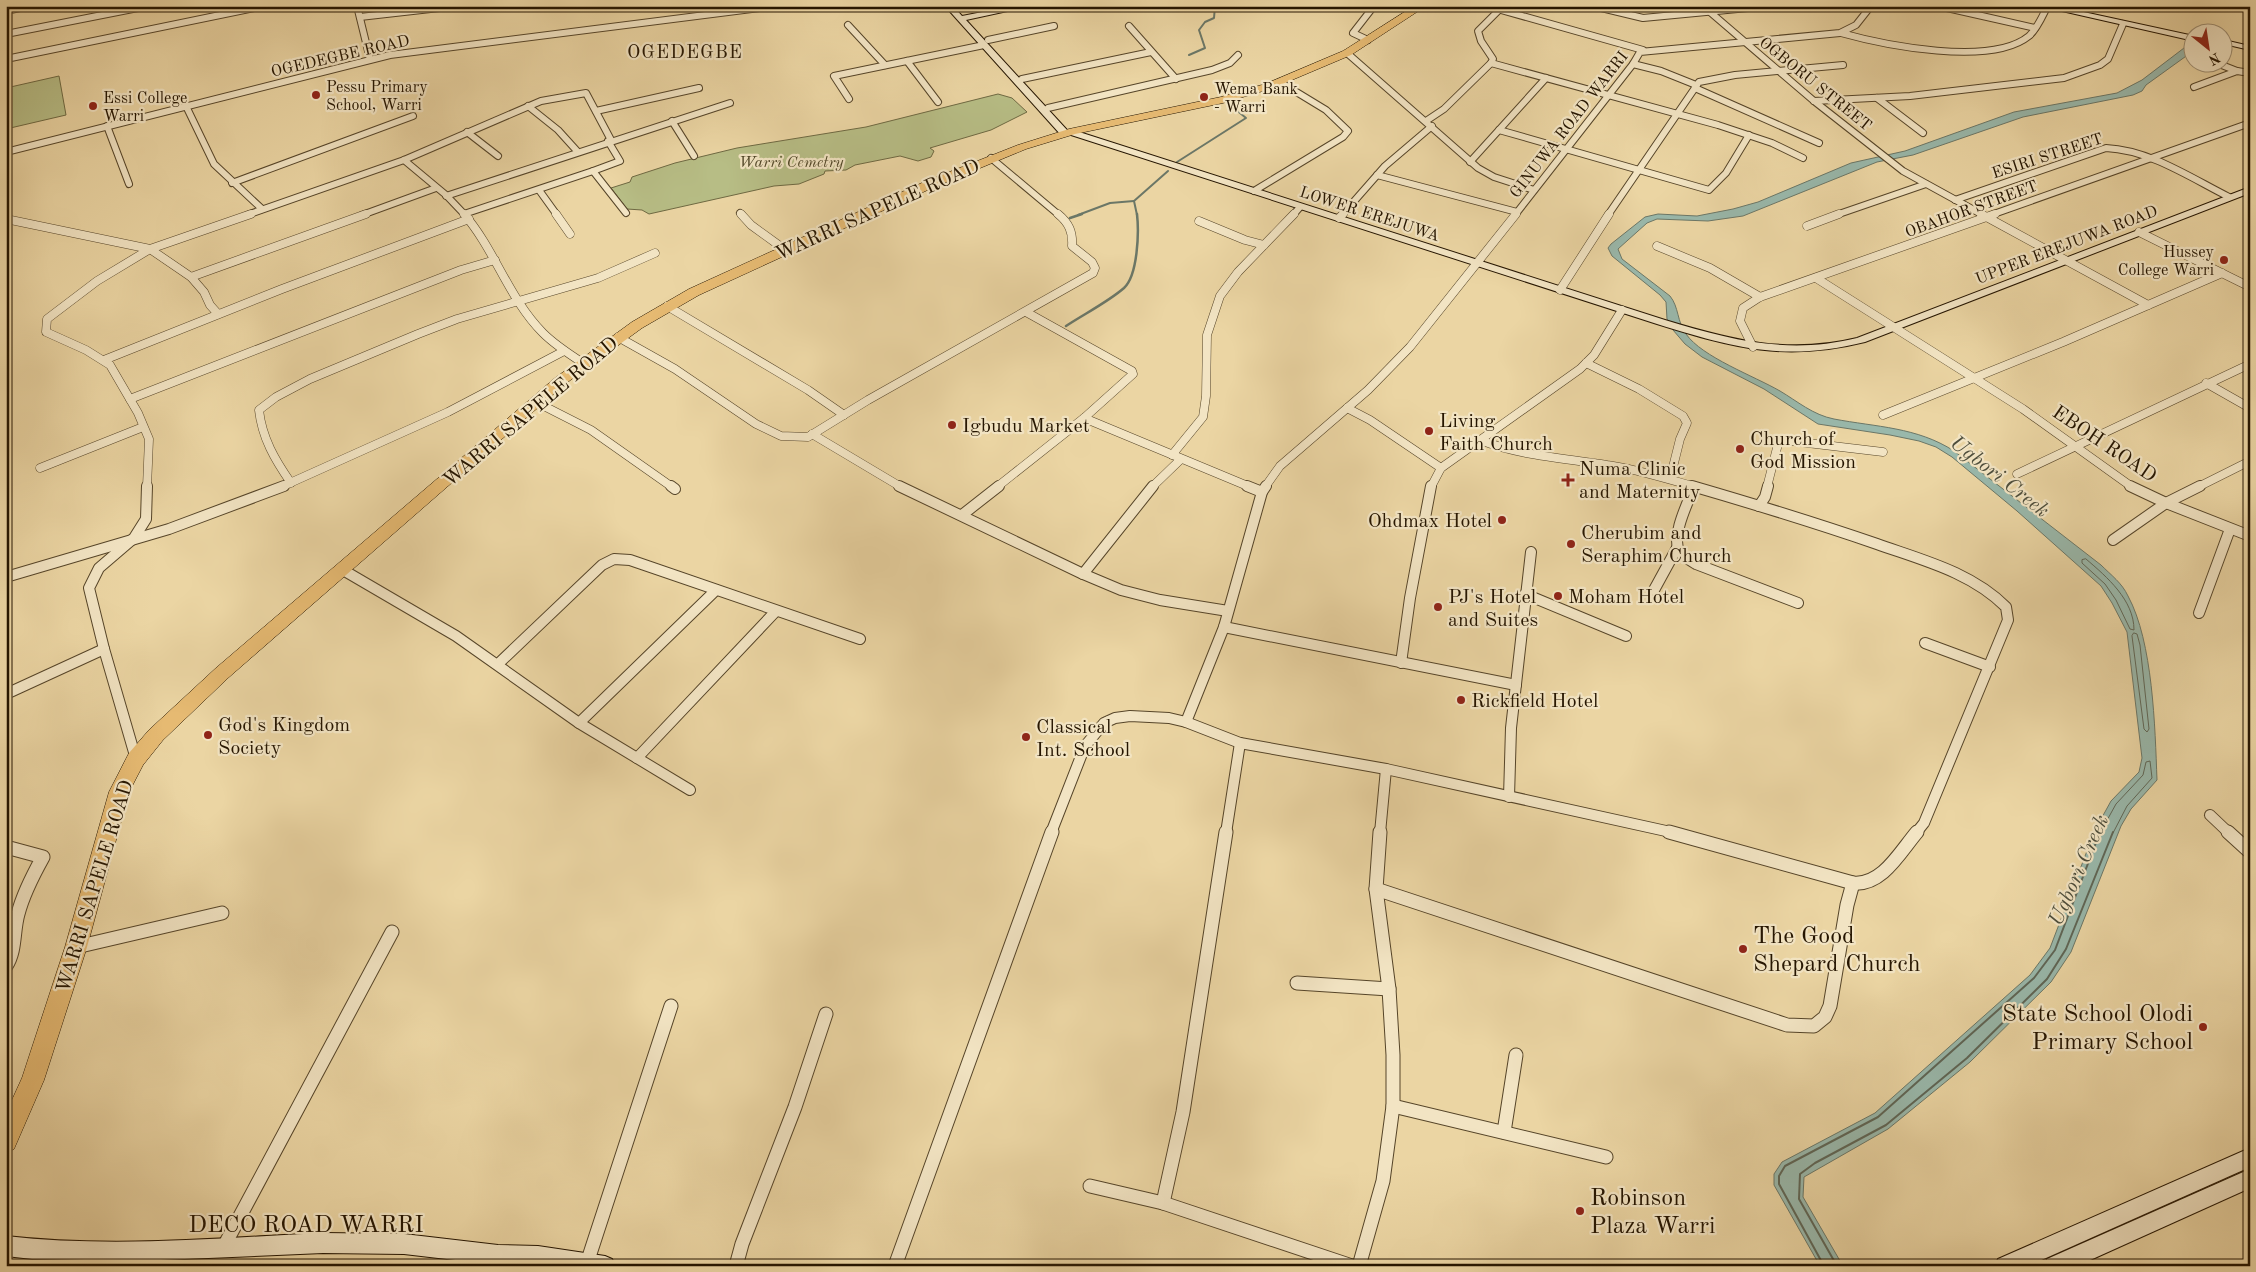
<svg xmlns="http://www.w3.org/2000/svg" width="2256" height="1272" font-family="'Old Standard TT',serif">
  <style>
    .green { fill: #b7bd85; stroke: #6e6942 }
    .water { fill: #99b8ab; stroke: #6b7767 }
    .lines { fill: none; stroke-linecap: round; stroke-linejoin: round }
    .shore-far1 { stroke: #5f6656; stroke-width: 1 }
    .shore { stroke: #5f6656; stroke-width: 2 }
    .stream-far1 { stroke: #6b7767; stroke-width: 2 }
    .stream { stroke: #6b7767; stroke-width: 2.5 }
    .street-far3-casing { stroke: #564529; stroke-width: 8 }
    .street-far2-casing { stroke: #564529; stroke-width: 9 }
    .street-far1-casing { stroke: #564529; stroke-width: 12 }
    .street-casing { stroke: #564529; stroke-width: 15 }
    .secondary-casing { stroke: #251500; stroke-width: 2 }
    .highway-casing { stroke: #251500; stroke-width: 1 }
    .street-far3 { stroke: #f2e4c3; stroke-width: 6 }
    .street-far2 { stroke: #f2e4c3; stroke-width: 8 }
    .street-far1 { stroke: #f2e4c3; stroke-width: 10 }
    .street { stroke: #f2e4c3; stroke-width: 13 }
    .secondary { fill: #f2e4c3; fill-rule: evenodd }
    .highway { fill: #e6ba72; fill-rule: evenodd }
    .poi-dot { fill: #8f2418; stroke: #f2e4c3; stroke-width: 2 }
    .labels { text-anchor: middle; stroke-width: 4.5; stroke-linejoin: round; paint-order: stroke }
    .far-street-label { font-size: 16px; fill: #251500; stroke: #f2e4c3 }
    .far-poi-label { font-size: 16px; fill: #251500; stroke: #f2e4c3; text-anchor: start }
    .far-park-label { font-size: 16px; font-style: italic; fill: #514728; stroke: #f2e4c3 }
    .far-quarter-label { font-size: 19px; letter-spacing: 1px; fill: #251500; stroke: #f2e4c3 }
    .street-label { font-size: 20px; fill: #251500; stroke: #f2e4c3 }
    .poi-label { font-size: 20px; fill: #251500; stroke: #f2e4c3; text-anchor: start }
    .water-label { font-size: 21px; font-style: italic; fill: #4e4e3c; stroke: #f2e4c3 }
    .near-poi-label { font-size: 24px; fill: #251500; stroke: #f2e4c3; text-anchor: start }
    .near-street-label { font-size: 24px; fill: #251500; stroke: #f2e4c3 }
  </style>
  <rect width="100%" height="100%" fill="#ebd5a3"/>
  <filter id="stains"><feTurbulence type="fractalNoise" baseFrequency=".004" numOctaves="4"/><feColorMatrix values="0 0 0 0 .2 0 0 0 0 .09 0 0 0 0 .02 0 0 0 .5 -.17"/></filter>
  <radialGradient id="worn" r=".72"><stop offset=".6" stop-color="#630" stop-opacity="0"/><stop offset="1" stop-color="#630" stop-opacity=".3"/></radialGradient>
  <g class="green">
    <polygon points="59,76 66,115 6,129 6,88"/>
    <polygon points="998,94 1012,98 1027,112 991,130 930,148 934,151 931,157 918,161 900,156 855,165 846,170 825,171 824,174 799,184 774,186 649,214 642,210 627,209 611,188 630,182 632,177 675,163 737,148 866,127"/>
  </g>
  <path class="water" d="M2193,38v12l-4,4 -43,31 -4,6 -9,4 -110,22 -110,38 -36,7 -134,54 -35,5 -51,-2 -10,4 -29,26 4,10 48,37c9,11 7,26 16,38 16,23 68,42 94,57 17,10 33,24 54,28 42,8 83,8 120,32l147,114c10,10 21,18 27,31 25,46 27,131 29,184l-26,29 -10,17 -50,126 -20,30 -81,80 -82,67 -84,48 -1,20 40,69h-23l-46,-81v-11l8,-12 93,-49 155,-138 20,-27 45,-118 16,-29 28,-29 3,-14 -15,-126 -15,-29 -11,-17 -84,-75 -65,-54 -16,-10 -17,-6 -29,-6 -72,-11 -54,-35 -62,-32 -17,-13 -12,-14 -6,-11 -1,-17 -6,-7 -48,-39 -4,-8 3,-4 34,-27 13,-3 39,2 36,-7 25,-7 93,-39 54,-12 109,-39 103,-19 25,-13 42,-32z"/>
  <g class="lines">
    <g class="shore-far1">
      <path d="M2086,559c21,18 48,41 48,71l-4,-1 -14,-29 -11,-16 -23,-21v-3z"/>
      <polygon points="2134,633 2137,634 2140,645 2149,729 2147,732 2144,729 2132,636"/>
      <polyline points="2100,833 2116,804 2143,775 2146,762 2150,761 2152,778 2127,806 2113,833"/>
    </g>
    <g class="shore">
      <polyline points="1824,1266 1779,1184 1779,1176 1785,1166 1878,1117 2034,978 2055,950 2100,832"/>
      <polyline points="1837,1266 1799,1199 1800,1174 1815,1163 1886,1125 1967,1058 2047,979 2066,949 2113,832"/>
    </g>
    <g class="stream-far1">
      <polyline points="1189,55 1205,48 1199,30 1205,22 1214,18 1215,6"/>
      <polyline points="1177,162 1246,118 1228,103"/>
      <polyline points="1078,215 1110,203 1134,201"/>
      <polyline points="1137,215 1134,201 1168,171"/>
    </g>
    <g class="stream">
      <polyline points="1070,218 1082,214"/>
      <path d="M1066,326c18,-12 42,-24 58,-38 14,-13 15,-56 13,-74"/>
    </g>
    <defs>
      <g id="street-far3">
        <polyline points="357,6 370,59"/>
        <polyline points="1487,6 1643,50"/>
        <polyline points="1593,6 1643,18 1769,6"/>
        <polyline points="1938,6 2035,28"/>
        <polyline points="621,7 623,6"/>
        <polyline points="6,11 29,6"/>
        <polyline points="1710,12 1814,101 1903,171 1983,215"/>
        <polyline points="360,17 457,6"/>
        <polyline points="848,25 885,65"/>
        <polyline points="1129,26 1176,79"/>
        <path d="M1841,33c43,12 150,34 188,3 8,-7 13,-19 18,-29"/>
        <polyline points="6,34 148,6"/>
        <polyline points="988,40 1054,26"/>
        <polyline points="1368,40 1353,33 1374,6"/>
        <polyline points="1347,53 1478,168 1494,177 1534,190"/>
        <polyline points="6,59 264,6"/>
        <polyline points="907,61 938,102"/>
        <polyline points="2214,62 2237,71"/>
        <polyline points="1491,63 1718,125 1772,143 1803,158"/>
        <polyline points="1633,64 1661,71 1696,85"/>
        <polyline points="1022,79 1151,52"/>
        <polyline points="2194,87 2237,71 2250,73"/>
        <polyline points="1695,88 1819,143"/>
        <polyline points="1877,98 1923,133"/>
        <polyline points="849,99 834,76 984,45"/>
        <polyline points="1814,101 1910,96 2064,78 2100,65 2108,59 2123,24"/>
        <polyline points="186,106 214,164 262,209"/>
        <polyline points="528,106 558,130 577,151"/>
        <polyline points="1048,108 1212,70 1230,63 1238,55"/>
        <polyline points="596,111 699,88"/>
        <polyline points="672,121 694,156"/>
        <polyline points="1426,121 1444,109 1491,63 1493,59 1481,41 1478,31 1500,9"/>
        <polyline points="107,126 129,184"/>
        <polyline points="1499,130 1709,190 1726,173 1749,135"/>
        <polyline points="467,132 498,156"/>
        <polyline points="608,141 620,161 593,171 626,213"/>
        <polyline points="6,152 390,55 776,6"/>
        <polyline points="991,158 1059,215"/>
        <polyline points="404,160 446,195 465,215"/>
        <polyline points="1470,162 1546,78"/>
        <polyline points="1377,175 1517,212"/>
        <polyline points="232,183 413,116"/>
        <polyline points="539,190 557,215"/>
        <polyline points="1254,191 1343,137 1348,131 1326,110 1280,82"/>
        <polyline points="446,196 730,103"/>
        <path d="M1955,200l151,-52c44,2 85,30 123,49"/>
        <polyline points="740,213 742,215"/>
        <polyline points="464,214 593,171"/>
        <polyline points="247,215 404,160 541,101 586,93 611,140"/>
        <polyline points="362,215 436,188"/>
        <polyline points="1293,215 1300,207"/>
        <polyline points="1342,215 1385,166 1432,126"/>
        <polyline points="1515,215 1633,64 1640,52 1840,33 1856,25 1871,6"/>
        <polyline points="1608,215 1699,82 1735,75 1843,65"/>
        <polyline points="1836,215 1926,184"/>
        <polyline points="1991,215 2250,123"/>
      </g>
      <g id="street-far2">
        <path d="M464,214c31,36 45,85 79,119 12,12 26,21 40,30"/>
        <polyline points="556,214 570,234"/>
        <polyline points="741,214 751,225 784,249"/>
        <polyline points="1981,214 2148,305"/>
        <polyline points="1339,218 1343,214"/>
        <polyline points="6,219 150,249 191,277 204,292 210,305 218,314"/>
        <polyline points="1199,221 1245,240 1264,245"/>
        <polyline points="1807,226 1839,214"/>
        <polyline points="2139,232 2250,287"/>
        <polyline points="1657,246 1710,268 1760,297"/>
        <polyline points="191,277 366,214"/>
        <polyline points="1816,278 2023,409 2132,487"/>
        <polyline points="1560,290 1609,214"/>
        <polyline points="667,306 808,390 844,415"/>
        <path d="M618,337l57,32 81,55 25,12 27,1 60,-37 225,-127 2,-5 -3,-6 -20,-16c1,-14 -3,-23 -14,-32"/>
        <polyline points="1753,347 1740,321 1743,308 1760,297 1995,214"/>
        <polyline points="104,360 282,289 469,219"/>
        <polyline points="1586,363 1639,389 1683,416 1687,423 1680,439 1670,479"/>
        <polyline points="2206,383 2250,408"/>
        <polyline points="130,399 461,270 495,260"/>
        <polyline points="536,402 591,430 672,487"/>
        <polyline points="1347,408 1370,420 1441,468"/>
        <polyline points="1883,415 2063,342 2222,273"/>
        <polyline points="1084,418 1250,487"/>
        <polyline points="812,434 901,487"/>
        <path d="M1480,440c41,16 84,18 127,25 30,4 60,14 89,22"/>
        <polyline points="1172,455 1203,417 1206,396 1207,335 1220,296 1238,272 1294,214"/>
        <polyline points="40,468 143,427"/>
        <polyline points="2017,474 2250,364"/>
        <path d="M291,483c-16,-23 -29,-45 -32,-73l17,-13 34,-18 108,-45 39,-15 141,-41 57,-25"/>
        <polyline points="147,487 149,439 138,413 110,365 86,350 46,332 47,319 97,281 150,249 251,214"/>
        <polyline points="281,487 448,412 564,351"/>
        <polyline points="997,487 1084,418 1133,374 1132,371 1026,312"/>
        <polyline points="1152,487 1181,459"/>
        <polyline points="1265,487 1280,466 1368,390 1410,347 1516,214"/>
        <polyline points="1431,487 1441,468 1580,369 1594,355 1622,310"/>
        <polyline points="1767,487 1778,444 1782,440 1883,452"/>
        <polyline points="2198,487 2250,461"/>
      </g>
      <g id="street-far1">
        <polyline points="671,486 675,489"/>
        <polyline points="899,486 1083,574 1121,590 1160,600 1228,611"/>
        <polyline points="1247,486 1262,492"/>
        <path d="M1692,486c62,18 124,37 185,58 45,16 94,28 129,63l2,13 -84,203 -8,10"/>
        <polyline points="2130,486 2166,503 2250,536"/>
        <path d="M1694,487c-6,15 -24,51 -14,65 4,5 11,9 16,12l102,39"/>
        <polyline points="1759,506 1765,497 1768,486"/>
        <polyline points="962,515 999,486"/>
        <polyline points="2113,540 2166,503 2200,486"/>
        <polyline points="343,570 456,636 579,723 690,790"/>
        <polyline points="1083,574 1153,486"/>
        <polyline points="6,577 169,529 284,486"/>
        <polyline points="1654,590 1677,548"/>
        <polyline points="1525,594 1626,636"/>
        <polyline points="2199,613 2230,529"/>
        <polyline points="1224,627 1516,685"/>
        <polyline points="1925,643 1990,667"/>
        <polyline points="1401,663 1410,598 1431,486"/>
        <polyline points="498,664 602,565 614,559 630,560 860,639"/>
        <polyline points="6,694 104,649"/>
        <polyline points="1186,722 1224,627 1262,492 1266,486"/>
        <polyline points="579,723 716,590"/>
        <polyline points="637,758 776,611"/>
        <polyline points="136,759 104,649 89,588 99,568 134,538 146,519 147,486"/>
        <polyline points="1509,797 1511,728 1531,552"/>
        <polyline points="2210,815 2229,833"/>
        <polyline points="1051,833 1085,746 1104,723 1115,718 1130,716 1169,718 1186,722 1240,743 1386,769 1675,833"/>
        <polyline points="1226,833 1240,743"/>
        <polyline points="1380,833 1386,769"/>
      </g>
      <g id="street">
        <polyline points="1226,832 1183,1112 1163,1203 1352,1266"/>
        <path d="M1669,832l184,51c29,3 47,-31 64,-51"/>
        <polyline points="2228,832 2250,852"/>
        <path d="M6,847l37,10c-10,18 -20,37 -25,57 -5,17 -2,37 -12,52"/>
        <polyline points="1376,889 1787,1025 1814,1026 1825,1017 1830,1006 1847,905 1853,883"/>
        <polyline points="76,947 222,913"/>
        <polyline points="1297,983 1389,989"/>
        <polyline points="1393,1106 1606,1157"/>
        <polyline points="1504,1132 1516,1055"/>
        <polyline points="1090,1186 1163,1203"/>
        <polyline points="223,1248 392,932"/>
        <polyline points="586,1266 671,1006"/>
        <polyline points="736,1266 742,1244 795,1107 826,1014"/>
        <polyline points="895,1266 1052,832"/>
        <polyline points="1359,1266 1383,1181 1393,1106 1393,1055 1389,989 1376,889 1380,832"/>
      </g>
      <g id="secondary">
        <path d="M945,6h8l9,10 51,-10h17l-64,14 101,110h6l592,190c66,20 123,35 192,18l393,-151v6l-385,149c-80,20 -131,6 -208,-18l-589,-190 -7,1z"/>
        <polygon points="2040,6 2056,6 2194,36 2194,41"/>
        <polygon points="2224,40 2250,46 2250,50 2224,44"/>
        <polygon points="2250,1148 2250,1167 2028,1266 1995,1266 1998,1259"/>
        <polygon points="2250,1169 2250,1188 2077,1266 2044,1266 2047,1259"/>
        <path d="M323,1233l81,1 94,11 40,1 67,10 7,3 3,7 -117,-1 -94,-11 -81,-1 -186,8 -105,-2 -26,-3v-20c105,12 212,2 317,-3z"/>
      </g>
      <polygon id="highway" points="1414,6 1426,6 1351,55 1273,88 1223,103 1075,134 1026,149 932,188 699,295 642,328 565,384 228,678 163,740 143,765 129,792 87,947 44,1080 14,1149 6,1153 6,1113 22,1078 65,947 109,792 129,753 149,730 216,668 555,378 632,322 689,289 924,182 1018,145 1069,129 1221,97 1265,84 1343,51"/>
    </defs>
    <use href="#street-far3" class="street-far3-casing"/>
    <use href="#street-far2" class="street-far2-casing"/>
    <use href="#street-far1" class="street-far1-casing"/>
    <use href="#street" class="street-casing"/>
    <use href="#secondary" class="secondary-casing"/>
    <use href="#highway" class="highway-casing"/>
    <use href="#street-far3" class="street-far3"/>
    <use href="#street-far2" class="street-far2"/>
    <use href="#street-far1" class="street-far1"/>
    <use href="#street" class="street"/>
    <use href="#secondary" class="secondary"/>
    <use href="#highway" class="highway"/>
  </g>
  <g class="poi-dot">
    <circle cx="316" cy="95" r="5"/>
    <circle cx="1204" cy="97" r="5"/>
    <circle cx="93" cy="106" r="5"/>
    <circle cx="2224" cy="260" r="5"/>
    <circle cx="952" cy="425" r="5"/>
    <circle cx="1429" cy="431" r="5"/>
    <circle cx="1740" cy="449" r="5"/>
    <path d="M1565.5 472.5h5v5h5v5h-5v5h-5v-5h-5v-5h5z"/>
    <circle cx="1502" cy="520" r="5"/>
    <circle cx="1571" cy="544" r="5"/>
    <circle cx="1558" cy="596" r="5"/>
    <circle cx="1438" cy="607" r="5"/>
    <circle cx="1461" cy="700" r="5"/>
    <circle cx="208" cy="735" r="5"/>
    <circle cx="1026" cy="737" r="5"/>
    <circle cx="1743" cy="949" r="5"/>
    <circle cx="2203" cy="1027" r="5"/>
    <circle cx="1580" cy="1211" r="5"/>
  </g>
  <g class="labels">
    <g class="far-street-label">
      <text transform="translate(340 55) rotate(-13)" y="6">OGEDEGBE ROAD</text>
      <text transform="translate(1816 83) rotate(39)" y="6">OGBORU STREET</text>
      <text transform="translate(1568 124) rotate(-52)" y="6">GINUWA ROAD WARRI</text>
      <text transform="translate(2047 155) rotate(-18)" y="6">ESIRI STREET</text>
      <text transform="translate(1971 208) rotate(-20)" y="6">OBAHOR STREET</text>
      <text transform="translate(1370 213) rotate(18)" y="6">LOWER EREJUWA</text>
      <text transform="translate(2066 244) rotate(-21)" y="6">UPPER EREJUWA ROAD</text>
    </g>
    <g class="far-poi-label">
      <text x="326" y="92">Pessu Primary<tspan x="326" dy="18">School, Warri</tspan></text>
      <text x="1214" y="94">Wema Bank<tspan x="1214" dy="18">- Warri</tspan></text>
      <text x="103" y="103">Essi College<tspan x="103" dy="18">Warri</tspan></text>
      <text x="2214" y="257" text-anchor="end">Hussey<tspan x="2214" dy="18">College Warri</tspan></text>
    </g>
    <g class="far-park-label">
      <text x="791" y="167">Warri Cemetry</text>
    </g>
    <g class="far-quarter-label">
      <text x="685" y="58">OGEDEGBE</text>
    </g>
    <g class="street-label">
      <text transform="translate(877 209) rotate(-24)" y="7">WARRI SAPELE ROAD</text>
      <text transform="translate(530 411) rotate(-40)" y="7">WARRI SAPELE ROAD</text>
      <text transform="translate(2105 443) rotate(34)" y="7">EBOH ROAD</text>
      <text transform="translate(94 886) rotate(-73)" y="7">WARRI SAPELE ROAD</text>
    </g>
    <g class="poi-label">
      <text x="1439" y="427">Living<tspan x="1439" dy="23">Faith Church</tspan></text>
      <text x="962" y="432">Igbudu Market</text>
      <text x="1750" y="445">Church of<tspan x="1750" dy="23">God Mission</tspan></text>
      <text x="1579" y="475">Numa Clinic<tspan x="1579" dy="23">and Maternity</tspan></text>
      <text x="1492" y="527" text-anchor="end">Ohdmax Hotel</text>
      <text x="1581" y="539">Cherubim and<tspan x="1581" dy="23">Seraphim Church</tspan></text>
      <text x="1448" y="603">PJ's Hotel<tspan x="1448" dy="23">and Suites</tspan></text>
      <text x="1568" y="603">Moham Hotel</text>
      <text x="1471" y="707">Rickfield Hotel</text>
      <text x="218" y="731">God's Kingdom<tspan x="218" dy="23">Society</tspan></text>
      <text x="1036" y="733">Classical<tspan x="1036" dy="23">Int. School</tspan></text>
    </g>
    <g class="water-label">
      <text transform="translate(2000 476) rotate(38)" y="7">Ugbori Creek</text>
      <text transform="translate(2078 870) rotate(-66)" y="7">Ugbori Creek</text>
    </g>
    <g class="near-poi-label">
      <text x="1753" y="943">The Good<tspan x="1753" dy="28">Shepard Church</tspan></text>
      <text x="2193" y="1021" text-anchor="end">State School Olodi<tspan x="2193" dy="28">Primary School</tspan></text>
      <text x="1590" y="1205">Robinson<tspan x="1590" dy="28">Plaza Warri</tspan></text>
    </g>
    <g class="near-street-label">
      <text x="306" y="1232">DECO ROAD WARRI</text>
    </g>
  </g>
  <rect width="2256" height="1272" fill="none" stroke="#ebd5a3" stroke-width="25"/>
  <rect x="8" y="8" width="2241" height="1257" fill="none" stroke="#251500" stroke-width="2.5"/>
  <rect x="12" y="12" width="2231" height="1247" fill="none" stroke="#251500"/>
  <g transform="translate(2208 48) rotate(150)"><circle r="24" fill="#f2e4c3" stroke="#a09175"/>
  <path d="M0-4L9 19L0 12L-9 19Z" fill="#8f2418"/>
  <text y="-8" font-size="14" font-weight="bold" text-anchor="middle" fill="#251500">N</text>
  </g>
  <rect width="100%" height="100%" filter="url(#stains)"/>
  <rect width="100%" height="100%" fill="url(#worn)"/>
</svg>
